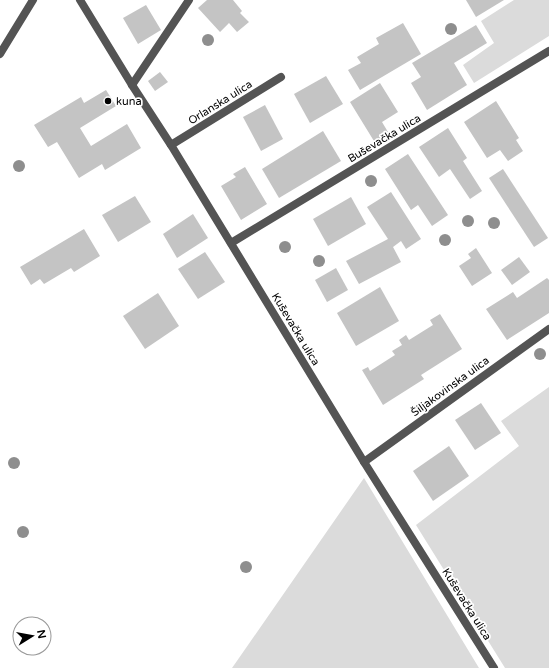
<svg xmlns="http://www.w3.org/2000/svg" width="549" height="668" font-family="'Varela Round',sans-serif">
  <style>
    .green { fill: #dbdbdb }
    .building { fill: #c4c4c4 }
    .lines { fill: none; stroke-linecap: round; stroke-linejoin: round }
    .lane { stroke: #545454; stroke-width: 8 }
    .street { stroke: #545454; stroke-width: 8 }
    .tree { fill: #8e8e8e }
    .poi-dot { fill: #000; stroke: #fff; stroke-width: 1.5 }
    .labels { text-anchor: middle; stroke-width: 3.5; stroke-linejoin: round; paint-order: stroke }
    .poi-label { font-size: 11px; fill: #000; stroke: #fff; text-anchor: start }
    .street-label { font-size: 11px; fill: #000; stroke: #fff }
  </style>
  <rect width="100%" height="100%" fill="#fff"/>
  <g class="green">
    <polygon points="514,0 549,0 549,36 474,83 463,65 494,43 481,21"/>
    <polygon points="549,387 549,668 505,668 416,525 519,446 501,421"/>
    <polygon points="364,478 479,668 232,668 239,658"/>
  </g>
  <g class="building">
    <polygon points="207,0 233,0 242,11 240,13 249,22 237,32 229,23 220,32 198,8"/>
    <polygon points="466,0 504,0 476,17"/>
    <polygon points="146,5 161,30 138,44 123,18"/>
    <polygon points="403,23 421,54 360,90 348,70 361,63 357,57 379,44 376,38"/>
    <polygon points="476,25 487,43 454,63 467,85 427,110 411,83 421,77 412,63"/>
    <polygon points="160,72 168,82 155,91 148,81"/>
    <polygon points="326,76 343,104 310,123 294,94"/>
    <polygon points="380,83 398,112 382,122 391,137 377,146 350,102"/>
    <polygon points="106,90 116,106 80,128 91,146 127,124 141,148 105,170 102,164 79,178 57,142 48,147 34,125 81,97 84,103"/>
    <polygon points="496,101 519,138 516,140 523,151 508,161 500,150 487,158 464,122"/>
    <polygon points="265,105 283,139 261,151 243,117"/>
    <polygon points="448,128 467,158 463,161 482,191 470,199 450,169 439,177 419,147"/>
    <polygon points="323,131 341,161 279,198 262,169"/>
    <polygon points="408,154 448,215 432,226 418,205 411,210 385,169"/>
    <polygon points="245,167 267,204 241,220 221,186 236,177 233,174"/>
    <polygon points="503,169 548,238 534,247 489,178"/>
    <polygon points="391,192 421,239 406,249 401,241 393,247 401,262 359,284 346,261 388,239 367,207"/>
    <polygon points="135,196 151,222 118,242 102,215"/>
    <polygon points="351,197 366,224 328,246 313,219"/>
    <polygon points="193,214 208,238 177,258 163,234"/>
    <polygon points="84,229 100,256 74,272 71,268 44,284 40,279 31,285 20,267"/>
    <polygon points="476,248 492,273 472,286 459,266 471,258 468,254"/>
    <polygon points="205,252 225,282 198,299 178,269"/>
    <polygon points="519,257 530,272 512,285 501,270"/>
    <polygon points="336,268 348,290 327,302 315,280"/>
    <polygon points="547,278 549,280 549,313 507,340 486,309 513,292 517,298"/>
    <polygon points="380,287 399,321 356,346 337,313"/>
    <polygon points="158,293 179,326 145,349 123,316"/>
    <polygon points="440,314 462,349 421,375 424,379 383,405 362,370 368,367 370,371 395,355 392,351 402,345 399,340 406,335 409,340 433,325 430,320"/>
    <polygon points="481,403 501,433 475,450 455,420"/>
    <polygon points="449,446 469,476 433,501 413,471"/>
  </g>
  <g class="lines">
    <polyline class="lane" points="0,54 33,0"/>
    <g class="street">
      <polyline points="80,0 132,85 171,145 364,462 494,668"/>
      <polyline points="132,85 189,0"/>
      <polyline points="171,145 281,77"/>
      <polyline points="231,243 549,51"/>
      <polyline points="364,462 549,329"/>
    </g>
  </g>
  <g class="tree">
    <circle cx="451" cy="29" r="6"/>
    <circle cx="208" cy="40" r="6"/>
    <circle cx="19" cy="166" r="6"/>
    <circle cx="371" cy="181" r="6"/>
    <circle cx="468" cy="221" r="6"/>
    <circle cx="494" cy="223" r="6"/>
    <circle cx="445" cy="240" r="6"/>
    <circle cx="285" cy="247" r="6"/>
    <circle cx="319" cy="261" r="6"/>
    <circle cx="540" cy="354" r="6"/>
    <circle cx="14" cy="463" r="6"/>
    <circle cx="23" cy="532" r="6"/>
    <circle cx="246" cy="567" r="6"/>
  </g>
  <circle class="poi-dot" cx="108" cy="101" r="4"/>
  <g class="labels">
    <g class="poi-label">
      <text x="116" y="105">kuna</text>
    </g>
    <g class="street-label">
      <text transform="translate(220 102) rotate(-32)" y="4">Orlanska ulica</text>
      <text transform="translate(384 138) rotate(-31)" y="4">Buševačka ulica</text>
      <text transform="translate(296 329) rotate(59)" y="4">Kuševačka ulica</text>
      <text transform="translate(450 386) rotate(-36)" y="4">Šiljakovinska ulica</text>
      <text transform="translate(467 604) rotate(58)" y="4">Kuševačka ulica</text>
    </g>
  </g>
  <g transform="translate(32 636) rotate(79)"><circle r="19" fill="#ffffff" stroke="#999999"/>
  <path d="M0-3L7 15L0 10L-7 15Z" fill="#000000"/>
  <text y="-6" font-size="11" font-weight="bold" text-anchor="middle" fill="#000000">N</text>
  </g>
</svg>
